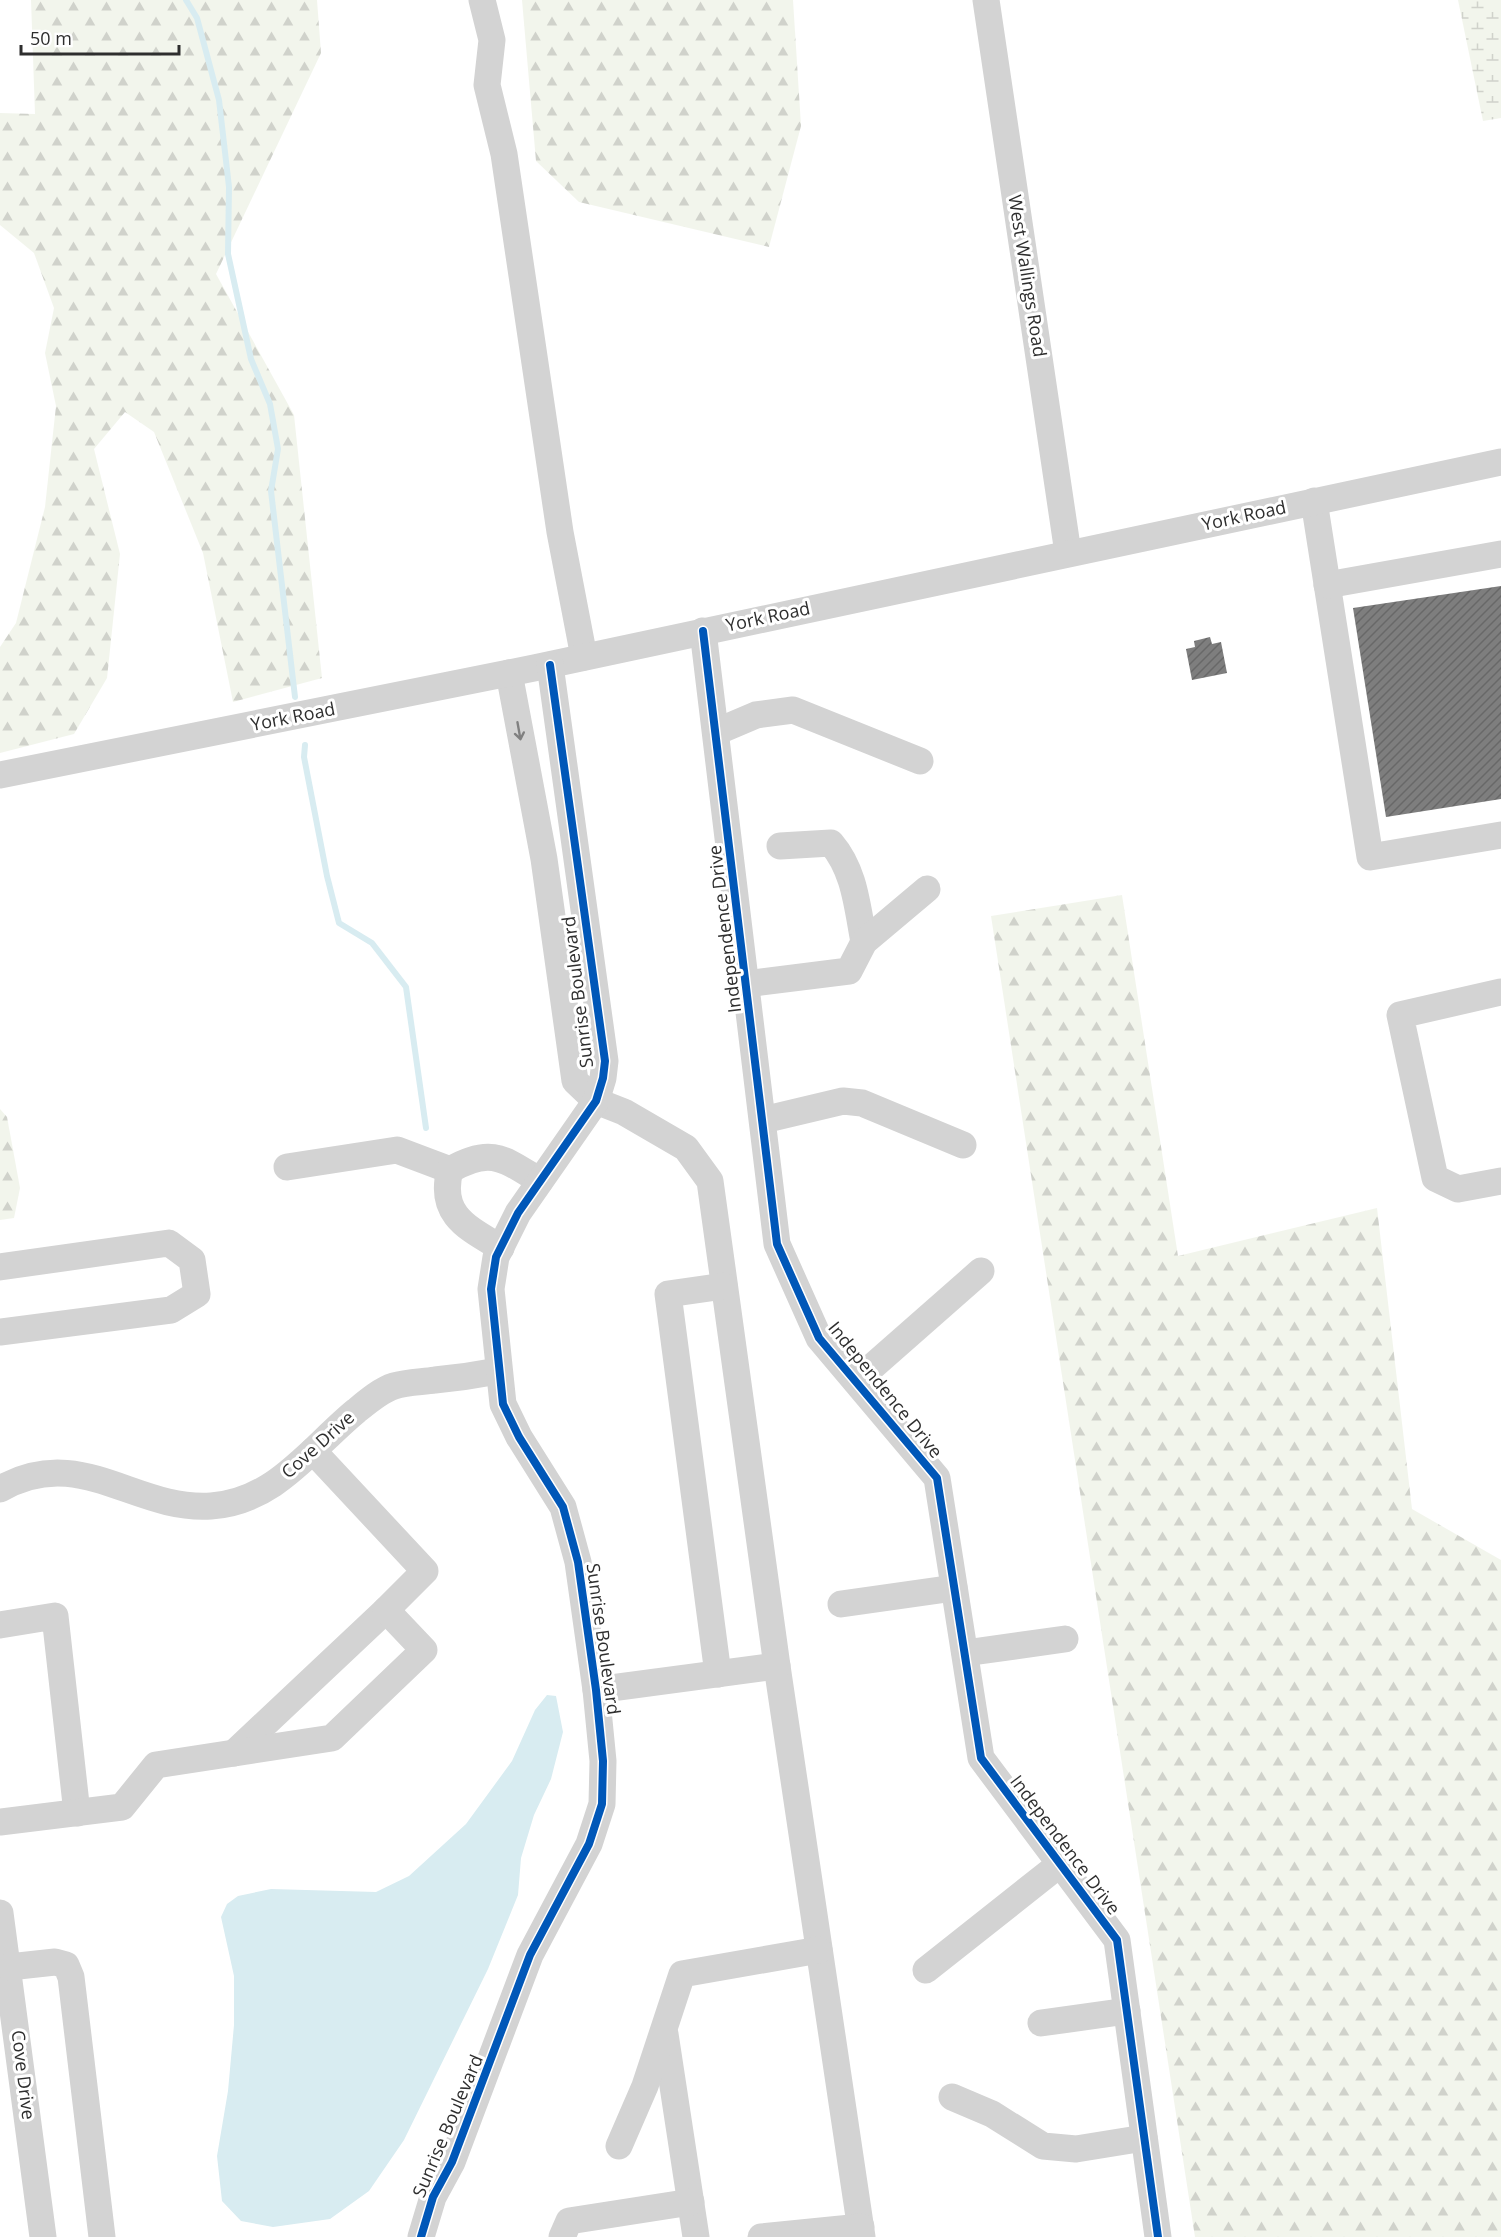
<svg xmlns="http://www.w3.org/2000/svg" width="1501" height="2237" font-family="'Open Sans',sans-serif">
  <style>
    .forest { fill: url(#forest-firs) }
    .wetland { fill: url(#wetland-marsh) }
    .water { fill: #d8ecf1 }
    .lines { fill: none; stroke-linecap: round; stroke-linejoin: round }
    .stream { stroke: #d8ecf1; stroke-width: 6 }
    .building { fill: url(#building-hatch) }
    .minor { stroke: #d3d3d3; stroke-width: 27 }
    .cycleway-casing { stroke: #fff; stroke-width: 11 }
    .cycleway { stroke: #0057b8; stroke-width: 8 }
    .oneway { stroke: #808080 }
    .labels { text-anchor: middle; stroke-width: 6; stroke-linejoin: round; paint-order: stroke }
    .street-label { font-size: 18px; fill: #2e2e2e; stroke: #fff }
  </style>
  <defs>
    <pattern id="forest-firs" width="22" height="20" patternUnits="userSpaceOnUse" patternTransform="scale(1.5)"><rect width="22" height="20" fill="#f2f5ec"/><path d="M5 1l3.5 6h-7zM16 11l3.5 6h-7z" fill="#d0d2cb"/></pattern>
    <pattern id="wetland-marsh" width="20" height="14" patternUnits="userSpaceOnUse" patternTransform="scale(1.5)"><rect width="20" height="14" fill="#f2f5ec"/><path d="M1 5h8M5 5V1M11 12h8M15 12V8" fill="none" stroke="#d0d2cb"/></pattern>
    <pattern id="building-hatch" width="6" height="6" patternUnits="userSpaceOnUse" patternTransform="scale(1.5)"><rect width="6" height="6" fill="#7e7e7e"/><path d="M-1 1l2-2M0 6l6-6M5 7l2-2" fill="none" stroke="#686868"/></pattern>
  </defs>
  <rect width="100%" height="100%" fill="#fff"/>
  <g class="forest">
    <polygon points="31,0 317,0 321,53 216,274 294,415 322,678 233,702 203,553 154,432 125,412 94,449 120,554 107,678 74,734 0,753 0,647 16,623 45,507 56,406 45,353 54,308 34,253 0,225 0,113 35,114"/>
    <polygon points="522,0 793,0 801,126 769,247 579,202 536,161"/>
    <polygon points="1122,895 1178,1256 1377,1208 1412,1509 1501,1560 1501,2237 1195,2237 991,916"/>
    <polygon points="0,1109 7,1117 20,1188 14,1218 0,1220"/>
  </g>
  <polygon class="wetland" points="1458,0 1501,0 1501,118 1483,121"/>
  <polygon class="water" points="547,1695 556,1696 563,1732 551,1779 534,1815 521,1858 518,1895 488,1969 404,2140 369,2191 330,2219 273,2227 241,2221 222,2201 217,2156 228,2091 234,2025 234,1976 221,1917 227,1904 238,1896 271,1889 376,1892 409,1876 466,1824 512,1761 535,1710"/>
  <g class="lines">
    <g class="stream">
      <polyline points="186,0 197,18 219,100 229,187 228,254 251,359 270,404 278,449 271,491 295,697"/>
      <polyline points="305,745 304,757 327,876 339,923 372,943 406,987 426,1128"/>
    </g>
  </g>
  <g class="building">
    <polygon points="1501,586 1501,799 1386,817 1353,608"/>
    <polygon points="1210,637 1212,644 1221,642 1227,673 1192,680 1186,649 1195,647 1194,641"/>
  </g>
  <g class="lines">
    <g class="minor">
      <polyline points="482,0 492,40 487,85 504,154 560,532 584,657"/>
      <polyline points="986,0 1068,553"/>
      <polyline points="1314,501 1370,857 1501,835"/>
      <polyline points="1327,585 1501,554"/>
      <polyline points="703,631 777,1244 819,1338 937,1478 981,1758 1117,1940 1158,2237"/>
      <polyline points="509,673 544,859 575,1081 596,1101 624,1112 686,1148 710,1181 777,1666 862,2237"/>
      <polyline points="716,732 756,715 793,710 920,761"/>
      <polyline points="0,775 534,668 1501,462"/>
      <path d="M780,846l51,-3c24,28 26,63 33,99"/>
      <polyline points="746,984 849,971 864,942 927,889"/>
      <polyline points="1501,992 1400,1015 1435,1178 1458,1189 1501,1181"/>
      <polyline points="763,1120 843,1101 862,1103 963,1145"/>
      <polyline points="287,1167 397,1150 450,1170"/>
      <path d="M501,1248c-33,-20 -63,-33 -51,-78 41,-24 54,-11 90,11"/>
      <polyline points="0,1267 169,1243 192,1260 197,1294 171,1310 0,1332"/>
      <polyline points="856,1381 981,1271"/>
      <path d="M0,1489c80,-46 134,22 211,17 64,-4 100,-58 145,-95 11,-9 25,-21 38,-25 13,-4 28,-4 41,-6 21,-2 42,-5 63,-9"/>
      <polyline points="841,1604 954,1588"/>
      <polyline points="0,1625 55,1616 77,1813"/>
      <polyline points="965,1653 1065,1639"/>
      <polyline points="718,1674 668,1294 724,1286"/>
      <polyline points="596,1690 777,1666"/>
      <polyline points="234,1753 386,1610"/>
      <polyline points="0,1822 122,1807 156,1765 332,1738 424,1650 386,1610 425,1571 313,1451"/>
      <polyline points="0,1913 43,2237"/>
      <polyline points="9,1967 55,1962 66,1965 71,1977 102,2237"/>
      <polyline points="926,1970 1060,1864"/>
      <polyline points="1041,2023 1127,2011"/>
      <polyline points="665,2034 696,2237"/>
      <polyline points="952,2097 992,2114 1043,2146 1076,2149 1144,2138"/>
      <polyline points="619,2146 645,2086 682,1974 819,1950"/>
      <polyline points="421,2237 433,2197 452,2162 530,1955 589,1844 602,1804 603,1761 596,1690 578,1562 563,1507 519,1437 503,1404 491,1289 496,1257 518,1213 596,1101 603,1078 605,1061 550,665"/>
      <polyline points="562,2237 569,2221 691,2202"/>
      <polyline points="761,2237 861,2227"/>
    </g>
    <defs>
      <g id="cycleway">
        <polyline points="703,631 777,1244 819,1338 937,1478 981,1758 1117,1940 1158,2237"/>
        <polyline points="421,2237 433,2197 452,2162 530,1955 589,1844 602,1804 603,1761 596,1690 578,1562 563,1507 519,1437 503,1404 491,1289 496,1257 518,1213 596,1101 603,1078 605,1061 550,665"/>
      </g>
    </defs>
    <use href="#cycleway" class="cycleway-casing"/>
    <use href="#cycleway" class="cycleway"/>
  </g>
  <defs><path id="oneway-shaft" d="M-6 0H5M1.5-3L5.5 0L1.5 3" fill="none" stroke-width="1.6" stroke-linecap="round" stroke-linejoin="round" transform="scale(1.5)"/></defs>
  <use class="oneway" href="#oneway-shaft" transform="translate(519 731) rotate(80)"/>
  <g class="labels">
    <g class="street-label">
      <text transform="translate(1027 276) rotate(81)" y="6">West Wallings Road</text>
      <text transform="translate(1244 516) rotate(-12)" y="6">York Road</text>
      <text transform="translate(768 617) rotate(-12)" y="6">York Road</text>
      <text transform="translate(293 717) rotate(-11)" y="6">York Road</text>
      <text transform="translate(725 929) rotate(-97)" y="6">Independence Drive</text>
      <text transform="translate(578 992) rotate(-97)" y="6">Sunrise Boulevard</text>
      <text transform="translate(885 1390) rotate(51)" y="6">Independence Drive</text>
      <text transform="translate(318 1445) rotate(-42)" y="6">Cove Drive</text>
      <text transform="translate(603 1639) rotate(82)" y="6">Sunrise Boulevard</text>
      <text transform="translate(1065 1845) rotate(53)" y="6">Independence Drive</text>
      <text transform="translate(23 2075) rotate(83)" y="6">Cove Drive</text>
      <text transform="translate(448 2126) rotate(-67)" y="6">Sunrise Boulevard</text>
    </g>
  </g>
  <path d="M21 45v9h158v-9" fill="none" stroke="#2e2e2e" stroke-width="3"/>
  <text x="30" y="45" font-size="18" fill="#2e2e2e" stroke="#ffffff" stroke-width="4.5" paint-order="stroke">50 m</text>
</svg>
